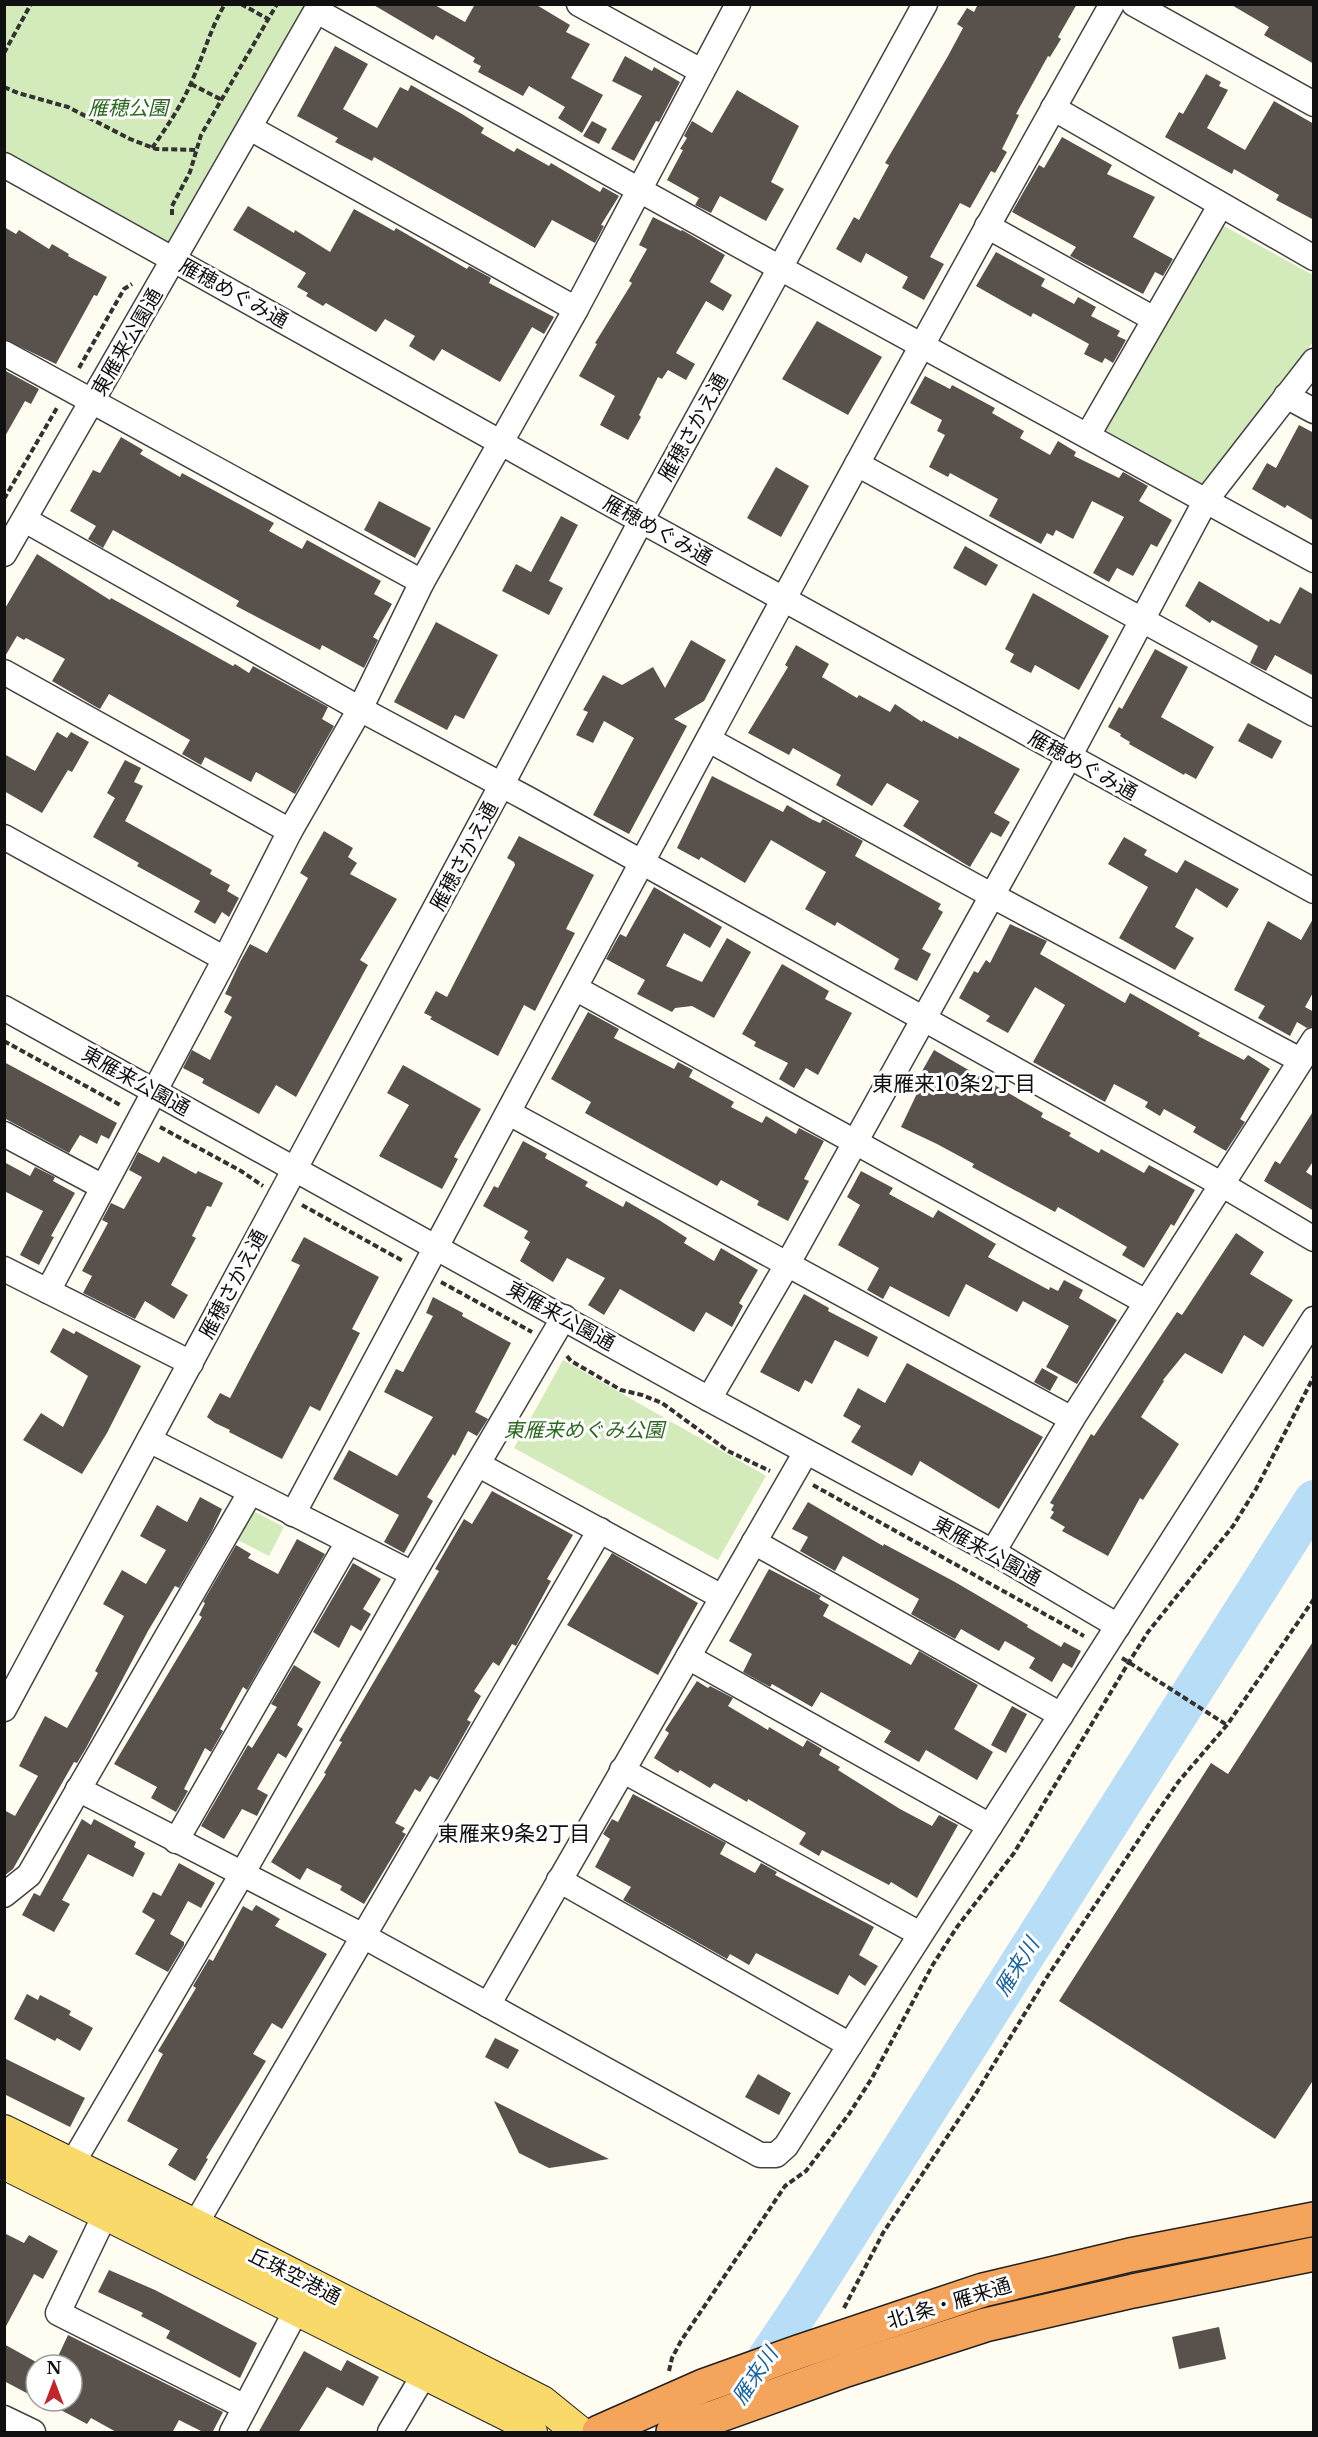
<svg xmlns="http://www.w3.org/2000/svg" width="1318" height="2437" font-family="'Libre Baskerville','Noto Sans JP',serif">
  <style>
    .green { fill: #d3eabb }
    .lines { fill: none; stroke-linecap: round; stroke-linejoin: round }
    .river { stroke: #b7ddf7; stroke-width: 40 }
    .building { fill: #59514c }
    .minor-casing { stroke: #434343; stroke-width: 27 }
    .major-casing { stroke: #212121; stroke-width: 34 }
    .highway-casing { stroke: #212121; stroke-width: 36 }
    .path { stroke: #323232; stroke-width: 4; stroke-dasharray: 6 3; stroke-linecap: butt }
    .minor { stroke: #fff; stroke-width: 24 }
    .major { stroke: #f9d969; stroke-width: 32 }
    .highway { stroke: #f5a45b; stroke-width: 33 }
    .labels { text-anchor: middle; stroke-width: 6; stroke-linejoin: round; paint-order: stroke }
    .park-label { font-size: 20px; font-style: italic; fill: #2c691e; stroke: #fff }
    .street-label { font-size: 20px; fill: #101010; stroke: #fff }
    .neighbourhood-label { font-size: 21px; fill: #101010; stroke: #fff }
    .water-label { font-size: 21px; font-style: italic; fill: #1763a3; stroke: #fff }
  </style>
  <rect width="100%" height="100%" fill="#fffdf2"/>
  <g class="green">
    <polygon points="5,5 305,5 168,249 5,158"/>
    <polygon points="1222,225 1313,275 1313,342 1201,485 1103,431"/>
    <polygon points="563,1360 766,1476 718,1560 514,1448"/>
    <polygon points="249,1509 284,1527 269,1556 234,1538"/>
  </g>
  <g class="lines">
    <polyline class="river" points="748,2387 803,2305 1314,1500"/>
  </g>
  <g class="building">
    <polygon points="372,4 433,4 465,22 475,4 535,4 570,25 566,32 590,44 571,78 603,95 582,133 558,118 565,107 529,86 523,96 478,72 481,66 473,62 475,58 436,35 433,40"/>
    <polygon points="978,4 1077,4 1058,37 1061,39 1050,57 1048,56 1016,114 1019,115 1002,149 1007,152 995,173 991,171 970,208 960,203 930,257 944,264 924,300 902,288 908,277 866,253 861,263 836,249 854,217 859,220 889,165 885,163 948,56 963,28 957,24 967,8 974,12"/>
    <polygon points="1230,4 1314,4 1314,64 1264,35 1269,27"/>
    <polygon points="335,46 368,64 343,109 377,128 400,87 408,91 411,85 462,114 484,128 481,133 514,152 517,148 549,166 551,163 600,192 603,187 619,196 601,225 604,226 595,243 552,220 535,248 374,157 372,161 335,142 338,138 297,116"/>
    <polygon points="625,56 652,71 654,67 680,82 659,122 656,121 634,161 611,149 642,96 612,81"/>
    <polygon points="1206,74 1221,82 1219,86 1228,90 1207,128 1245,150 1274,101 1314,124 1314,220 1276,200 1279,195 1234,169 1232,174 1165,137 1179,112 1183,114"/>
    <polygon points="737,90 799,126 771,182 784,189 766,221 720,196 711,213 695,205 699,198 667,180 683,150 680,149 687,138 684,136 692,121 712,133"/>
    <polygon points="592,121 607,129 599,144 583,136"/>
    <polygon points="1062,137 1112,165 1107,174 1155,197 1133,237 1173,259 1163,276 1155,272 1143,294 1070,256 1076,247 1012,212 1039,165 1044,168"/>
    <polygon points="248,206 294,233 295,230 330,252 354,209 394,231 396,228 467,269 469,266 491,278 489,283 554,317 544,334 532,327 500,382 442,349 434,361 409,346 415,336 385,319 376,332 326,303 323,306 306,296 308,293 297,287 306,273 233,230"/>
    <polygon points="653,217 681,231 682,230 725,255 710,282 732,295 723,311 706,301 676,353 695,364 686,380 668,370 662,379 658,377 639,415 641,417 628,440 600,425 615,396 579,376 597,344 595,343 632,283 629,281 647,249 639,245"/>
    <polygon points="4,227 16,234 19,230 49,249 52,244 69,254 68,256 107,277 97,296 94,295 56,364 4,339"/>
    <polygon points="996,252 1045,279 1041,286 1074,304 1078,297 1096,307 1091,316 1120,331 1117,336 1126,340 1113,363 1105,358 1102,363 1084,354 1089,344 1033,313 1031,317 976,286"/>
    <polygon points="817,321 882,357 848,415 782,379"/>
    <polygon points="4,370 39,389 31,404 25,401 4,438"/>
    <polygon points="925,376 950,389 952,385 995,408 992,413 1024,431 1020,438 1050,455 1058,441 1076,452 1074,456 1119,478 1123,472 1148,486 1139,501 1172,520 1157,547 1151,544 1133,576 1117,568 1109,582 1093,573 1124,517 1092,501 1073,539 1056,530 1053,536 1047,533 1041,544 989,516 998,499 950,473 948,477 929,467 945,435 937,431 942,420 910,403"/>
    <polygon points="1299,425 1314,433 1314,521 1287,505 1285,508 1252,489 1267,463 1276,468"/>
    <polygon points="121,437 143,450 140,454 180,477 182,473 274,523 269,531 302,549 307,540 381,581 374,594 392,604 373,637 378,640 364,668 322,645 320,650 236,606 239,601 113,530 103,548 88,539 96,526 70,511 93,470 100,473"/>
    <polygon points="776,467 809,486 781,537 747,518"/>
    <polygon points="379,501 431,528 415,558 364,530"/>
    <polygon points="561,516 578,525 549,581 563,588 549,615 502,591 516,564 531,572"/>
    <polygon points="965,546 998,565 986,586 953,568"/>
    <polygon points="37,554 110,600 111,598 233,666 235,664 249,673 253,666 328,707 322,719 334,726 295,794 256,772 251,782 205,757 201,765 182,754 190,740 109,694 100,709 98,708 52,681 65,659 26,638 24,640 17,636 4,658 4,610"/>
    <polygon points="1199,581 1269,622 1270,619 1280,624 1300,587 1314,595 1314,676 1275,655 1266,671 1250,663 1258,646 1212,620 1210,623 1185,606"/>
    <polygon points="1033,593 1109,636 1079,690 1035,665 1031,673 1010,662 1014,654 1005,649"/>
    <polygon points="436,622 498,655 464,719 455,715 447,730 394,702"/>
    <polygon points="691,640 726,660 704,701 674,719 687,726 629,834 593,815 634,738 604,721 593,743 576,735 588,712 583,710 603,675 622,685 653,667 665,688"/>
    <polygon points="796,645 829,664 822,677 857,698 859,695 890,712 895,704 922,722 923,720 958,739 959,736 1020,769 994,813 1010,822 1001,837 991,832 970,867 903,826 919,801 887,783 872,806 836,785 841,775 793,748 789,755 748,733 788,667 785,665"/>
    <polygon points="1155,649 1188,667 1161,717 1214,747 1196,779 1185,773 1184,775 1129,744 1130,742 1120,736 1121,734 1108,727 1119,707 1122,709"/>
    <polygon points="1248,723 1282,741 1272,759 1238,741"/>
    <polygon points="57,732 67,738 71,732 89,742 72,772 68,770 42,813 4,791 4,754 35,771"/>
    <polygon points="125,760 141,768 134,782 143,786 125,821 212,870 210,874 230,885 227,891 239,898 229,917 222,912 215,924 194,912 200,901 137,866 139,863 93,837 115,798 107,793"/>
    <polygon points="712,776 783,812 787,805 813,820 820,823 823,819 863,841 855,856 941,904 938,909 943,912 922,949 931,954 917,981 894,969 899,959 837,922 835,926 805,909 826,872 771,840 745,883 701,857 699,860 677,848"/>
    <polygon points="324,831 353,848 348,857 357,863 350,874 397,899 360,960 368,965 296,1097 276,1085 259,1114 202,1083 204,1079 183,1068 192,1050 210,1060 232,1017 224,1012 232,997 225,994 240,962 250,944 267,953 308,878 300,873"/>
    <polygon points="519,836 594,875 566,929 575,933 535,1011 524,1005 498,1056 430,1019 432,1017 424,1013 436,991 447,997 515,865 514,862 507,858"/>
    <polygon points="1124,837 1147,850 1144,855 1177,873 1185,860 1239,889 1227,908 1196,888 1175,927 1194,938 1175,970 1119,938 1148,887 1108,864"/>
    <polygon points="654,887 722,927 710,948 684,933 666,966 702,982 727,938 751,952 714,1018 692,1006 675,1008 672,1012 637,994 645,980 606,959 620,934 626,937"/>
    <polygon points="1314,917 1314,991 1305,1007 1314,1012 1314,1026 1307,1028 1297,1022 1290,1036 1258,1018 1265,1006 1234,990 1268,921 1301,940"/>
    <polygon points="1010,924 1047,941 1040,954 1125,1003 1130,993 1200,1033 1198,1036 1244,1060 1248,1055 1270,1069 1240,1119 1245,1122 1226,1151 1193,1132 1196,1127 1164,1109 1160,1116 1145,1107 1148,1102 1114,1084 1105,1102 1033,1062 1065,1005 1035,987 1008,1033 986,1021 990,1016 959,998 974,971 978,973 986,960 990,963"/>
    <polygon points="782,964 829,991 825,999 852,1013 818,1075 806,1068 794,1088 779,1079 788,1063 754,1046 756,1042 742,1034"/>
    <polygon points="588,1012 619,1029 614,1038 674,1069 678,1062 693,1070 689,1077 734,1102 731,1107 762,1123 766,1116 796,1134 799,1128 824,1141 804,1179 809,1181 788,1221 757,1205 759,1201 721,1180 717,1186 585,1113 591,1102 551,1079"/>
    <polygon points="934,1050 1043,1113 1041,1117 1071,1133 1069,1136 1099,1153 1101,1149 1144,1173 1149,1165 1195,1190 1174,1226 1171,1224 1144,1268 1122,1255 1127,1247 1058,1207 1055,1212 972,1167 974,1164 937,1144 901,1127 922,1083 917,1080"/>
    <polygon points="4,1062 117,1123 109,1139 101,1135 97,1144 80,1135 69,1153 4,1118"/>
    <polygon points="403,1065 481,1109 454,1157 458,1159 442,1189 379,1156 409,1105 387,1093"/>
    <polygon points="1314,1110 1314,1160 1306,1172 1314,1177 1314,1211 1264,1181 1275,1161 1280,1164"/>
    <polygon points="523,1141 547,1154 545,1158 588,1182 585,1186 623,1207 626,1201 659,1220 687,1238 684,1243 714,1261 721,1248 758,1270 739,1303 743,1306 732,1327 706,1312 694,1332 620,1289 604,1315 588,1305 605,1278 567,1258 553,1282 520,1261 530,1242 524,1238 528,1231 483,1206 494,1186 498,1188"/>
    <polygon points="138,1152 159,1163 163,1156 196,1174 198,1171 223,1183 211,1207 207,1206 192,1236 196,1238 171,1285 188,1295 174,1319 145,1301 135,1319 83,1293 92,1276 82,1271 108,1223 102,1220 111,1203 124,1209 142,1177 129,1170"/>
    <polygon points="4,1162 30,1176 35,1167 55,1177 53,1181 75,1193 51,1236 54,1237 39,1265 20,1255 43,1211 4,1191"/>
    <polygon points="861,1171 893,1188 889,1194 933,1218 938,1210 996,1244 988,1257 1049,1290 1050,1287 1058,1291 1064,1280 1083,1290 1079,1298 1117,1320 1077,1384 1046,1367 1069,1326 1023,1301 1017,1312 966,1284 949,1317 890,1286 883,1299 867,1290 879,1268 838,1245 860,1205 847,1197"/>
    <polygon points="1236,1233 1264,1252 1250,1274 1293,1300 1263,1347 1244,1335 1222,1374 1185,1353 1163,1380 1164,1381 1141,1417 1179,1444 1143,1500 1140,1498 1108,1556 1062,1531 1065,1527 1050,1518 1054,1512 1051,1510 1054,1505 1050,1503 1091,1434 1094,1436 1177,1312 1182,1315"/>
    <polygon points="304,1237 379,1277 352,1329 360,1333 320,1411 310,1406 282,1459 229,1432 230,1430 215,1423 207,1417 220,1393 230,1398 300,1265 291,1261"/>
    <polygon points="804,1294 829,1308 828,1311 878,1337 868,1357 835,1340 812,1384 805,1380 799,1392 760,1372"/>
    <polygon points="433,1297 463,1313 462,1316 511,1343 475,1412 488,1419 477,1436 468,1431 455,1456 453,1454 427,1497 433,1501 404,1553 384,1542 399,1515 333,1479 349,1450 397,1476 433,1417 384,1392 396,1369 403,1372 433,1316 426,1313"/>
    <polygon points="63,1328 74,1334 76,1331 141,1366 107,1433 82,1474 23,1440 41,1413 63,1427 88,1376 50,1352"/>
    <polygon points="907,1363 1043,1437 999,1509 920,1461 912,1476 851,1442 861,1426 843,1416 858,1388 885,1403"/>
    <polygon points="1042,1368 1058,1377 1050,1391 1034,1382"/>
    <polygon points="492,1491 573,1535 547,1579 551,1581 516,1646 512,1644 499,1666 493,1662 474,1691 481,1696 467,1720 471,1722 438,1780 430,1776 420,1792 415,1789 395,1823 405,1828 402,1832 406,1834 364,1904 340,1890 342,1886 307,1868 300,1880 271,1862 326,1774 324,1773 342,1742 339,1741 439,1571 435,1569 464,1519 472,1524"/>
    <polygon points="200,1497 222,1509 212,1531 179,1588 175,1586 148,1631 86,1748 77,1763 74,1762 13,1869 4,1876 4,1810 15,1816 38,1776 19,1766 45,1716 67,1728 98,1673 95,1671 124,1616 103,1604 122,1570 146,1584 166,1550 140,1536 157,1505 187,1522"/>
    <polygon points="808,1502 883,1546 884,1544 955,1582 1028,1625 1027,1627 1061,1647 1064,1642 1081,1651 1072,1668 1063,1663 1052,1682 1029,1668 1035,1658 1005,1641 999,1651 961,1629 955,1639 911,1614 919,1599 843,1556 835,1571 800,1551 808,1537 792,1529"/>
    <polygon points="297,1539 325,1554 247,1690 243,1687 220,1729 223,1731 211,1752 205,1748 184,1789 188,1791 176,1812 151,1798 157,1787 114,1764 202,1617 199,1615 205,1603 203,1602 236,1545 251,1554 248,1558 278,1574"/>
    <polygon points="612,1553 698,1603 658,1675 567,1625"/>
    <polygon points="353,1563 381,1579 363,1609 371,1614 361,1631 351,1625 339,1648 313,1632"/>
    <polygon points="769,1569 821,1596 819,1599 829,1605 823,1616 911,1665 919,1651 978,1685 954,1729 993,1752 977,1780 926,1750 919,1762 884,1742 891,1731 821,1692 812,1707 772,1684 770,1687 743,1672 752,1654 729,1641"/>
    <polygon points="1314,1640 1314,2079 1275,2139 1059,2001 1211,1763 1228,1774"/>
    <polygon points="294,1665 321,1682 297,1725 303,1729 286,1758 278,1753 257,1789 268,1795 257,1816 242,1809 224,1839 201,1826 248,1745 252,1748 277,1707 271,1704"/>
    <polygon points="697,1681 708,1688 710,1686 733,1698 728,1706 768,1730 769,1727 803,1747 807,1740 822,1749 819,1755 840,1767 838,1770 900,1809 932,1826 939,1815 958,1825 917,1898 891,1882 889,1885 822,1850 819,1856 799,1844 806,1833 748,1799 747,1802 714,1783 710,1788 680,1770 678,1773 654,1758 669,1733 665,1730"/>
    <polygon points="1012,1706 1027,1714 1006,1753 991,1745"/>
    <polygon points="633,1794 726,1843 720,1854 755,1873 761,1863 777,1872 775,1875 874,1927 859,1955 878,1966 865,1986 849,1975 838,1995 756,1953 749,1965 730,1954 727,1959 623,1900 631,1887 595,1867 610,1839 603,1834 612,1819 618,1822"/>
    <polygon points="82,1819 91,1825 94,1819 136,1842 134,1847 145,1853 133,1877 88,1854 62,1900 70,1904 54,1932 22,1915 34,1893 40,1896"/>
    <polygon points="179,1863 215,1883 201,1908 188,1901 170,1934 184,1942 184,1945 168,1972 135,1954 155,1920 142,1912 153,1892 161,1896"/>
    <polygon points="256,1905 280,1919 275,1926 327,1954 282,2029 272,2023 253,2054 266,2061 206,2158 208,2159 195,2181 168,2165 178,2149 127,2121 163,2054 158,2051 196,1988 193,1986 209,1959 213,1961 243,1906 252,1911"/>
    <polygon points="27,1994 38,2000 40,1995 71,2011 69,2015 93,2028 80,2051 57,2038 55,2041 14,2019"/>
    <polygon points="495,2038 519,2050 508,2069 485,2057"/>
    <polygon points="4,2058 85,2098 70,2127 4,2094"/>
    <polygon points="758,2074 791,2093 779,2115 745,2097"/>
    <polygon points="494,2101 609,2159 549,2168 519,2153"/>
    <polygon points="4,2233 24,2243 29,2235 58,2251 43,2279 34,2274 4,2330"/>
    <polygon points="109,2270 155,2290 257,2343 240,2378 166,2338 170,2331 141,2316 143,2313 98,2292"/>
    <polygon points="1219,2327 1226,2359 1179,2369 1172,2337"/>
    <polygon points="68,2335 223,2412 212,2433 205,2433 179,2420 172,2433 118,2433 91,2418 87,2424 44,2401 72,2401 72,2365 54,2365"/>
    <polygon points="4,2344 36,2362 36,2398 4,2381"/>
    <polygon points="304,2351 341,2371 347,2360 379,2377 363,2406 327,2387 298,2433 258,2433"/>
  </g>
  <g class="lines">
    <defs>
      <g id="minor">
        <polyline points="579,4 701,71"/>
        <polyline points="1134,4 1314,104"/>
        <polyline points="317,11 780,268 1314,560"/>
        <polyline points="1053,108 1314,258"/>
        <polyline points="250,128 576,309"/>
        <polyline points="4,165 607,502 1314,891"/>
        <polyline points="987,226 1154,319"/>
        <polyline points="4,353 422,582"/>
        <polyline points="1286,396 1314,411"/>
        <polyline points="1088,435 1220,206"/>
        <polyline points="857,464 1314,714"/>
        <polyline points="25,520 360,709 528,799 1221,1184 1314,1239"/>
        <polyline points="4,554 320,4"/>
        <polyline points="4,672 290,831"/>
        <polyline points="709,740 991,895 1300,1060"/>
        <polyline points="4,837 225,959"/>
        <polyline points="575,988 1146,1302"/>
        <polyline points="4,1008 709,1399 993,1552 1118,1626"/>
        <polyline points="509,1113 1072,1419"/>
        <polyline points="4,1134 103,1187"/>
        <polyline points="4,1269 191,1363"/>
        <polyline points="48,1291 225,959 290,831 360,709 422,582 576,309 738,4"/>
        <polyline points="709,1399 787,1265 1069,757 1206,500 1314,361"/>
        <polyline points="149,1440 413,1574"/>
        <polyline points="479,1465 722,1597"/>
        <path d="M293,1514c271,-504 537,-1011 819,-1510"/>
        <polyline points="754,1542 1061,1715"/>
        <polyline points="993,1552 1072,1419 1314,1040"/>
        <polyline points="688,1657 990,1826"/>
        <polyline points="4,1709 502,784 641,521 925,4"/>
        <polyline points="622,1770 920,1934"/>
        <polyline points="78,1789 365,1937 760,2155 776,2155 786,2146 850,2045 1314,1319"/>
        <polyline points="176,1841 348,1542"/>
        <polyline points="559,1880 850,2045"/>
        <polyline points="4,1895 29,1875 250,1493"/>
        <polyline points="488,2005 806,1452"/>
        <polyline points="72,2164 242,1874 413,1574 564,1317"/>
        <polyline points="112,2200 58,2313 245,2407"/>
        <polyline points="195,2225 600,1530"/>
        <polyline points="4,2418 33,2432"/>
        <polyline points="232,2432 297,2309 301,2294"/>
        <polyline points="390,2432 425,2373"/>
      </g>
      <g id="major">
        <polyline points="4,2131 195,2225 542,2402 579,2432"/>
        <polyline points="4,2163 512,2417 531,2432"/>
      </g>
      <g id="highway">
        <polyline points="599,2432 703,2386 798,2352 983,2290 1130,2255 1314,2219"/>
        <polyline points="673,2432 846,2370 985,2325 1133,2291 1314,2254"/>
      </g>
    </defs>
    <use href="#minor" class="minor-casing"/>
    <use href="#major" class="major-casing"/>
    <use href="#highway" class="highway-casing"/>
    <g class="path">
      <polyline points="241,4 268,19"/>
      <polyline points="4,53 31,4"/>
      <polyline points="191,84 222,100"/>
      <polyline points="4,87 18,93 68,107 130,139 156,149 197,150"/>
      <path d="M152,148c15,-21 29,-42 39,-65 12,-26 19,-54 34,-79"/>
      <polyline points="172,215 172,206 190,172 201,135 277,4"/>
      <polyline points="79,368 124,289 132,284"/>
      <polyline points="4,499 58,406"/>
      <polyline points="4,1041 122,1106"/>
      <polyline points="160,1127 241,1171 263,1186"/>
      <polyline points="302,1205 403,1261"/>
      <polyline points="441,1282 532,1332"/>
      <polyline points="567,1356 571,1361 621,1390 642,1395 662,1403 728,1451 770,1471"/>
      <polyline points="813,1485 1084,1636"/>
      <polyline points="1122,1658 1227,1725"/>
      <polyline points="844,2308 883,2233 975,2095 1047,1977 1158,1811 1179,1781 1227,1725 1314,1599"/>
      <polyline points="669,2371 672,2358 681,2341 785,2186 806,2171 849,2114 872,2078 932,1966 957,1927 1014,1853 1129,1662 1148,1632 1233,1526 1256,1489 1314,1376"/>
    </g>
    <use href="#minor" class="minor"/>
    <use href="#major" class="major"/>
    <use href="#highway" class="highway"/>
  </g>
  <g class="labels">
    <g class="park-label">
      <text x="128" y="115">雁穂公園</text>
      <text x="584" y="1437">東雁来めぐみ公園</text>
    </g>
    <g class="street-label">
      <text transform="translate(234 293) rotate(29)" y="7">雁穂めぐみ通</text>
      <text transform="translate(127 342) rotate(-60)" y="7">東雁来公園通</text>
      <text transform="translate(693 427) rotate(-61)" y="7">雁穂さかえ通</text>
      <text transform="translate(658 530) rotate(29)" y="7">雁穂めぐみ通</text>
      <text transform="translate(1083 765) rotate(29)" y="7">雁穂めぐみ通</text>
      <text transform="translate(464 856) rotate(-62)" y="7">雁穂さかえ通</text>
      <text transform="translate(136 1081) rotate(29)" y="7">東雁来公園通</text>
      <text transform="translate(233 1284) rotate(-62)" y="7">雁穂さかえ通</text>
      <text transform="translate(561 1316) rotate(29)" y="7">東雁来公園通</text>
      <text transform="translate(987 1551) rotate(29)" y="7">東雁来公園通</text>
      <text transform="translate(295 2276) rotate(27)" y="7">丘珠空港通</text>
      <text transform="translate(949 2303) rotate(-17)" y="7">北1条・雁来通</text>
    </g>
    <g class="neighbourhood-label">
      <text x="954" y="1091">東雁来10条2丁目</text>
      <text x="514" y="1841">東雁来9条2丁目</text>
    </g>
    <g class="water-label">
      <text transform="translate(1017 1967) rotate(-58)" y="7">雁来川</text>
      <text transform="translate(755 2376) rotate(-56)" y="7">雁来川</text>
    </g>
  </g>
  <rect width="1318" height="2437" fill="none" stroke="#101010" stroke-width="12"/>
  <g transform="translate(54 2383)"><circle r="28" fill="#ffffff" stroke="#9f9f9f" stroke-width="1.5"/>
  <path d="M0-4.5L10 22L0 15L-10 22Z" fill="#c2262a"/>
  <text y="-9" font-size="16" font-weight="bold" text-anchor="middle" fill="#101010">N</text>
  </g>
</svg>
